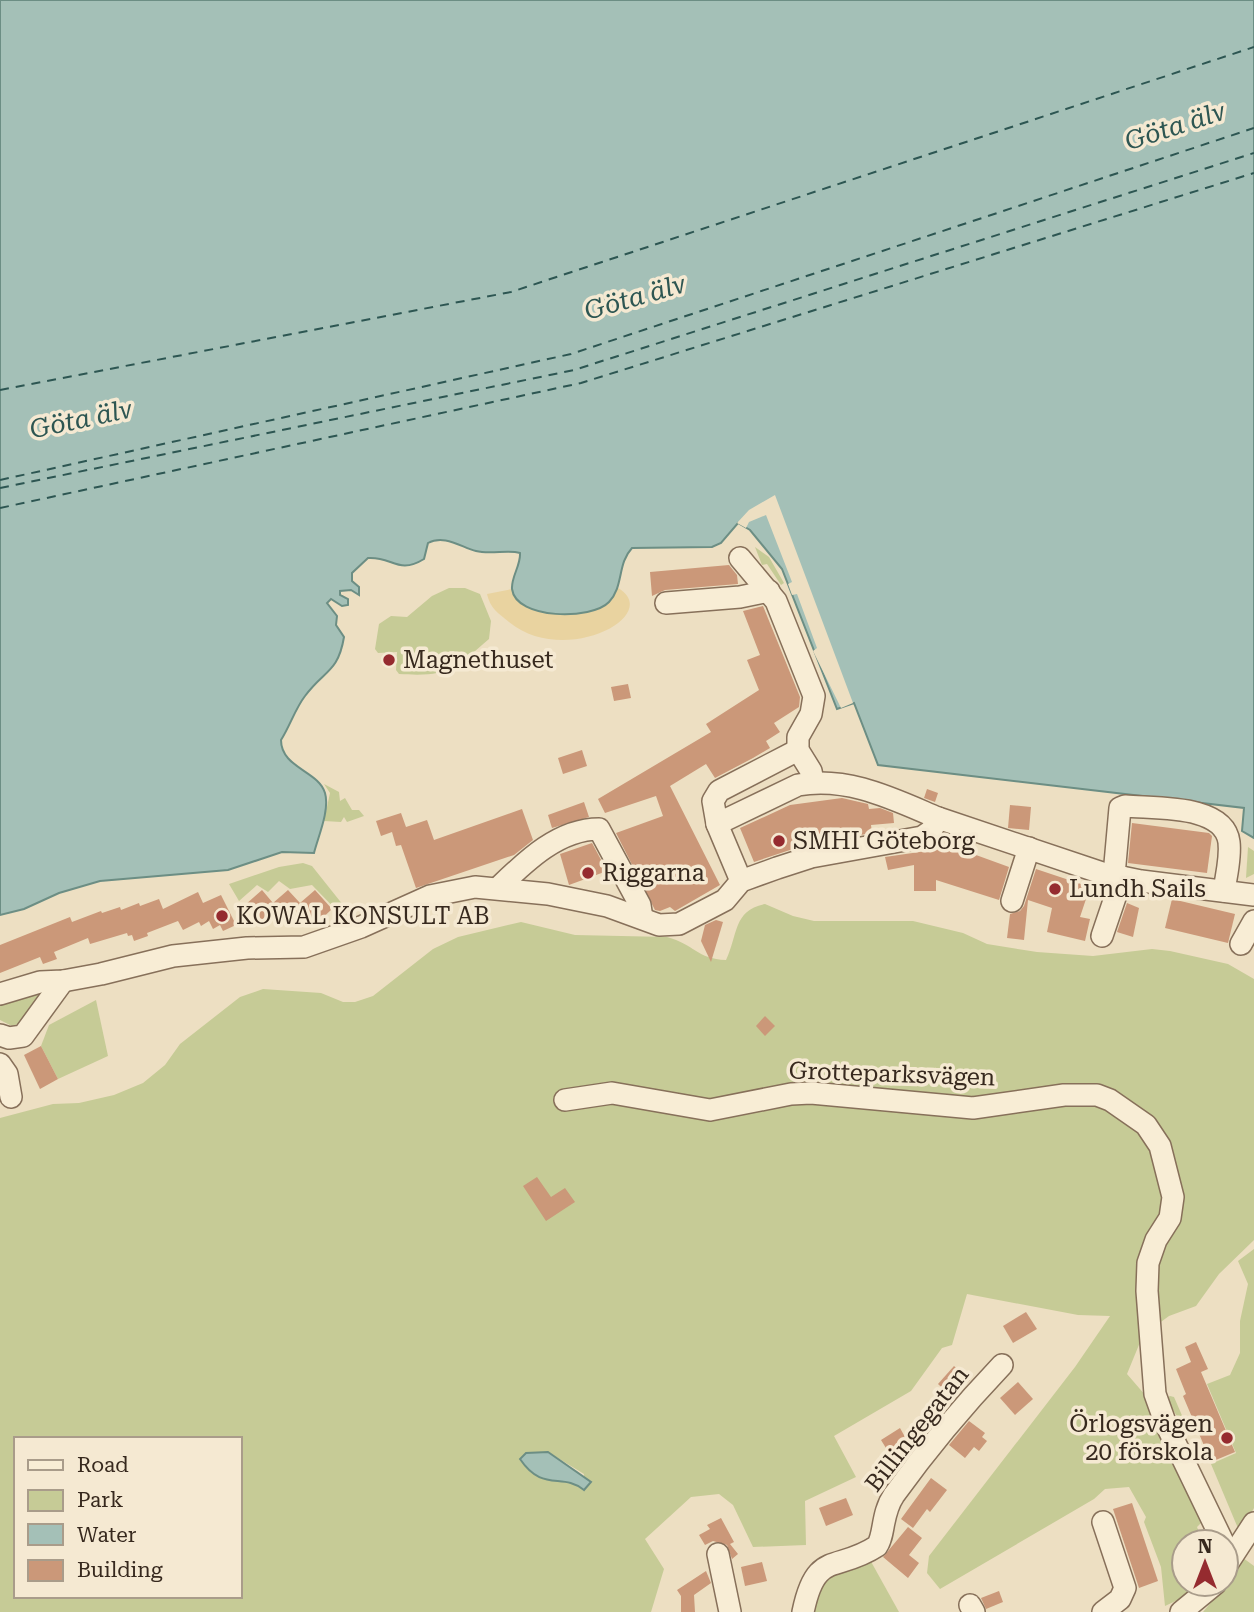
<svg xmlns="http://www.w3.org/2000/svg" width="1254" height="1612" font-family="'Roboto Serif',serif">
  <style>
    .green { fill: #c6cb96; fill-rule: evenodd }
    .sand { fill: #e9d3a0 }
    .water { fill: #a4c0b7; stroke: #6c8e84; stroke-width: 2 }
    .pier { fill: #eddfc2 }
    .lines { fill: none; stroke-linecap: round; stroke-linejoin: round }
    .ferry { stroke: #2d5652; stroke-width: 2; stroke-dasharray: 9 7; stroke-linecap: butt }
    .building { fill: #cb9879 }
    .minor-casing { stroke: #87705a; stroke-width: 24 }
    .minor { stroke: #f8edd5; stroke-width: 21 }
    .poi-dot { fill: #952b2f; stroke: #f5e9d2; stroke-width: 2.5 }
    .labels { text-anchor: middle; stroke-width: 7; stroke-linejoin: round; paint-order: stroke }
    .poi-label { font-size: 24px; fill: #37291e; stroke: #f5e9d2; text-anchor: start }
    .street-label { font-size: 24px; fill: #37291e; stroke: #f5e9d2 }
    .water-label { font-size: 26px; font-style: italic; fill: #2d5652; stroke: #f5e9d2 }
  </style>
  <rect width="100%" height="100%" fill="#eddfc2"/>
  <g class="green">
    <polygon points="755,547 769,557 784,583 781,585 767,564 762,565"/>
    <path d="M449,588h16l15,6 11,27 -2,18c-36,31 -41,38 -90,35l-3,-4 1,-18 -19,1 -3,-4 4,-25 12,-8 16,1 25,-21z"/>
    <polygon points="324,784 339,792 340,801 345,798 352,810 359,810 364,816 347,822 344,817 341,822 324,821 330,793"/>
    <polygon points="1248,847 1254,851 1254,874 1246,878"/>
    <polygon points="303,863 312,866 351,915 344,918 312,885 290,889 279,881 268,892 257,885 239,901 229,884 279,867"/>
    <path d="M765,904l28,12 21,5h99l50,12 24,11 50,8 56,4 59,-7 18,2 58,13 26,15v261l-35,34 -23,32 -27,10 -26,19 -16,39 25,29 54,115 -9,9 6,15h-19v42h11l-13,14 -17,8 -4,-39 -17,-45 2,-5 -17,-30 -24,2 -11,10 -154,90 -13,-16 2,-17 146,-189 35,-51 -32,-1 -111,-21 -15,51 -10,3 -31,43 -77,45 22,41 -51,24 1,44 -53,2 -20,-42 -14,-11 -28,3 -46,42 19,30 -13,43h-651v-494l53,-14 26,-1 35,-8 29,-12 22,-18 15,-21 60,-47 23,-8 58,4 22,9h12l18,-6 60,-47 25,-12 63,-15 54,13 92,2c27,7 30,22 59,23 12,-25 7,-50 39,-56zM16,1439h224v157h-224zM548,1452l36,22 -1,16z"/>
    <polygon points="43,990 23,1022 12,1026 0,1020 0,1000"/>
    <polygon points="96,1000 108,1056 58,1079 41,1046 49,1025"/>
    <polygon points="1254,1249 1254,1508 1240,1533 1211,1464 1236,1453 1207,1384 1230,1375 1240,1353 1240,1321 1248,1284 1238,1261"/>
    <polygon points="1170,1396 1174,1397 1187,1427 1184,1428 1170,1405 1166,1405 1166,1398"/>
    <polygon points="1239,1555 1254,1566 1254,1612 1203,1612 1226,1584"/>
    <polygon points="869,1558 899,1612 810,1612 826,1573"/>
  </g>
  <path class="sand" d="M618,588c46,27 -53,80 -109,34 -11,-9 -19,-14 -22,-28l25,-5 3,7 94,6z"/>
  <g class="water">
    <path d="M0,0h1254v838l-12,-7 2,-23 -366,-43 -24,-62 -17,6 -55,-140 -32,-39 -12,-7 -17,20 -9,4 -80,1c-15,16 -8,38 -23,54 -17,18 -93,18 -97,-13 -1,-12 9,-24 8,-36 -12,-4 -29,2 -44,-2 -15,-4 -32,-17 -48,-8l-4,16c-26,16 -32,-3 -56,-1l-16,15v8l7,6v8l-8,-5 -11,1v4l8,4v6l-6,1 -11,-7 -4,4 10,13 -1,9 8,12c-6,36 -20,33 -39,59 -10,13 -15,30 -24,44 0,28 38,31 44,53 5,17 -7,44 -11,60l-32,-1 -54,18 -128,11 -41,12 -35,16 -24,6z"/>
    <path d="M548,1452l43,30 -7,8c-22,-18 -41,3 -64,-31l6,-6z"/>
  </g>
  <polygon class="pier" points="775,495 853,703 841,708 813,651 817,648 797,594 792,595 788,584 792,582 766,515 749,522 746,528 737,523 749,510"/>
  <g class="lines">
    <g class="ferry">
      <polyline points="0,390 511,292 1254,47"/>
      <polyline points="0,480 571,354 1254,128"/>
      <polyline points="0,488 574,370 1254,153"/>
      <polyline points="0,508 581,383 1254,173"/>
    </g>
  </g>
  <g class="building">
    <polygon points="729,565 737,575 738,584 665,590 652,596 650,572"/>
    <polygon points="763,606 800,697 799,707 774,723 780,732 766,741 770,748 753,758 715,778 706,764 670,786 720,885 675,911 670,907 660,911 655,910 616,833 663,816 656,796 605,813 598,799 711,732 706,724 759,690 747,660 760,655 743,611"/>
    <polygon points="628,684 631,698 614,701 611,687"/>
    <polygon points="582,750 587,766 563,774 558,758"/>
    <polygon points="927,789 938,793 935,802 924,798"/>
    <polygon points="842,798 868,804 869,809 880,808 893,813 894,823 871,825 872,833 808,844 754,862 740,828 790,805"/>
    <polygon points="584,802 589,817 552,828 548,815"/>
    <polygon points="1010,805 1031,807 1029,830 1008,828"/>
    <polygon points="522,809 533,840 514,855 416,888 401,845 396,846 392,832 381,836 376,821 401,813 406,827 427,820 434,840"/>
    <polygon points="1132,823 1209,833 1212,836 1207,873 1128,863"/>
    <polygon points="592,843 607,871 569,885 560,854"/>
    <polygon points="954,847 1009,867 999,900 936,880 936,891 914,891 914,865 888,870 885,857"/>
    <polygon points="1036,869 1090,887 1080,917 1090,919 1085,941 1047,932 1052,908 1028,900 1024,940 1007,938 1010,914 1020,911 1024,906"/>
    <polygon points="262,890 273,903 288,890 300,903 315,890 332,909 315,925 308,917 297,927 293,921 289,924 278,911 262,925 245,905"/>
    <polygon points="198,892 203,903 221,895 236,925 223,931 220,925 213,929 209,921 201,926 199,922 183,930 178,921 147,933 148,936 134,941 132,935 128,936 127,933 90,944 88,938 54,952 57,959 43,964 40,957 0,973 0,945 70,917 72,922 101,911 102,913 120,907 121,910 139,903 140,906 159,899 163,909"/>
    <polygon points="1172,899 1235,914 1228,943 1165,928"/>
    <polygon points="1127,903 1139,908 1133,937 1117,932"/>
    <polygon points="716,920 723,922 711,962 701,941 705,925"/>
    <polygon points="765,1016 775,1026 765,1036 756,1026"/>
    <polygon points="41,1046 58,1079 40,1089 24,1055"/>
    <polygon points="537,1177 551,1197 565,1188 575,1202 546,1221 523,1186"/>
    <polygon points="1026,1312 1037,1329 1013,1343 1003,1326"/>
    <polygon points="1196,1342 1208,1369 1201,1372 1235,1452 1211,1462 1183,1396 1186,1394 1176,1369 1191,1362 1185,1347"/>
    <polygon points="954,1366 970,1380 952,1397 938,1384"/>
    <polygon points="1018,1382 1033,1399 1015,1415 1000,1398"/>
    <polygon points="969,1421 985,1433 982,1437 987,1441 979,1451 974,1447 965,1458 949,1445"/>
    <polygon points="900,1428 910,1446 906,1448 908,1452 894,1461 881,1440"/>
    <polygon points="931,1478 947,1490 930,1512 927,1509 913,1528 901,1519"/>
    <polygon points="846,1498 853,1515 826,1526 819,1508"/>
    <polygon points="1132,1503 1158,1581 1139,1588 1113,1509"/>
    <polygon points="721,1518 734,1542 730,1544 738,1554 732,1559 727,1545 713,1541 705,1545 699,1535 710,1529 707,1525"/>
    <polygon points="908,1527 922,1538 909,1555 919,1563 908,1578 883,1557"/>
    <polygon points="762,1562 767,1581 745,1586 741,1567"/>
    <polygon points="706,1571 711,1583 694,1595 695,1612 681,1612 681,1596 677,1590"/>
    <polygon points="999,1591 1003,1602 986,1609 981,1598"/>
  </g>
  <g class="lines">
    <defs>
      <g id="minor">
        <polyline points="740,558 776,601 814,696 811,714 798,737 798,750 811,771 813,782"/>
        <polyline points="666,603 740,597 769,591"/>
        <polyline points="717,824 713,801 719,791 798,750"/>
        <path d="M1114,875l6,-67 5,-2c30,3 99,-2 104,36 2,16 -3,34 -5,49"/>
        <path d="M741,881l-24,-57 81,-39c50,-9 95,14 140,33"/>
        <path d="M498,888c27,-26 60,-59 101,-59l41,76 2,13"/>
        <polyline points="1012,901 1029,848"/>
        <polyline points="1102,936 1122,877"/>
        <polyline points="1241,944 1254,921"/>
        <polyline points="0,994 40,982 63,981 101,974 173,956 247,948 304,947 361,927 430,896 475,887 548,894 607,906 659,925 679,924 725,900 741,881 777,868 811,857 922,837 931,831 938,818 1102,873 1141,881 1254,895"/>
        <polyline points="0,1035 9,1038 23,1036 63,981"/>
        <polyline points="0,1064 7,1074 11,1097"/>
        <polyline points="565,1100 612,1093 710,1110 791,1094 811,1093 973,1108 1064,1095 1097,1095 1110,1100 1146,1125 1160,1146 1173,1197 1170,1218 1156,1240 1148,1263 1147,1291 1155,1394 1165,1422 1223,1542"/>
        <polyline points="718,1554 730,1612"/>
        <polyline points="1226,1566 1254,1523"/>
        <polyline points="970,1605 974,1612"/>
        <path d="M803,1612c13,-63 33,-39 74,-66 8,-11 4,-32 17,-51 33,-46 69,-89 108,-130"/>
        <polyline points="1103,1612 1120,1599 1125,1588 1103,1522"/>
        <polyline points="1181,1612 1215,1584"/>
      </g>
    </defs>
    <use href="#minor" class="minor-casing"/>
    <use href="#minor" class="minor"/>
  </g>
  <g class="poi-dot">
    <circle cx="389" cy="660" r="7"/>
    <circle cx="779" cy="841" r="7"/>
    <circle cx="588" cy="873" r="7"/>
    <circle cx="1055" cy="889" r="7"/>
    <circle cx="222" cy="916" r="7"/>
    <circle cx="1227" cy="1438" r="7"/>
  </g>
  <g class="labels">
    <g class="poi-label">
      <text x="403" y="668">Magnethuset</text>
      <text x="793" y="849">SMHI Göteborg</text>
      <text x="602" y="881">Riggarna</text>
      <text x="1069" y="897">Lundh Sails</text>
      <text x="236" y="924">KOWAL KONSULT AB</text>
      <text x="1213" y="1432" text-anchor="end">Örlogsvägen<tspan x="1213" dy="28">20 förskola</tspan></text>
    </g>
    <g class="street-label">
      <text transform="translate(892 1074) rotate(2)" y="8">Grotteparksvägen</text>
      <text transform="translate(917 1429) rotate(-52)" y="8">Billingegatan</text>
    </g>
    <g class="water-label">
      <text transform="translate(1175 126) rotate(-18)" y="9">Göta älv</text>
      <text transform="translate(635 297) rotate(-16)" y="9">Göta älv</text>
      <text transform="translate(81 419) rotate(-12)" y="9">Göta älv</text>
    </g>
  </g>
  <rect x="14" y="1437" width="228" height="161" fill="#f5e9d2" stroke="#a99c8a" stroke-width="2"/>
  <rect x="28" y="1460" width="35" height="10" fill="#f8edd5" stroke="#a99c8a" stroke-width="2"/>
  <text x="77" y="1472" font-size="21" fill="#37291e">Road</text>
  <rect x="28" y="1490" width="35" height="21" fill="#c6cb96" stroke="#a99c8a" stroke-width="2"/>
  <text x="77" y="1507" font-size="21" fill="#37291e">Park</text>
  <rect x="28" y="1524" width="35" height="21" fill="#a4c0b7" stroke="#a99c8a" stroke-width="2"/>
  <text x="77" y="1542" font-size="21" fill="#37291e">Water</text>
  <rect x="28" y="1560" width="35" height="21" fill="#cb9879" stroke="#a99c8a" stroke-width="2"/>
  <text x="77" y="1577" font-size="21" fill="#37291e">Building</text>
  <g transform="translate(1205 1563)"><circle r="33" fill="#f5e9d2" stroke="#a99c8a" stroke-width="2"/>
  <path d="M0-5L12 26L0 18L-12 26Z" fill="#952b2f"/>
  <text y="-10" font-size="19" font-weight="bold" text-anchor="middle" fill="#37291e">N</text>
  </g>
</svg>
